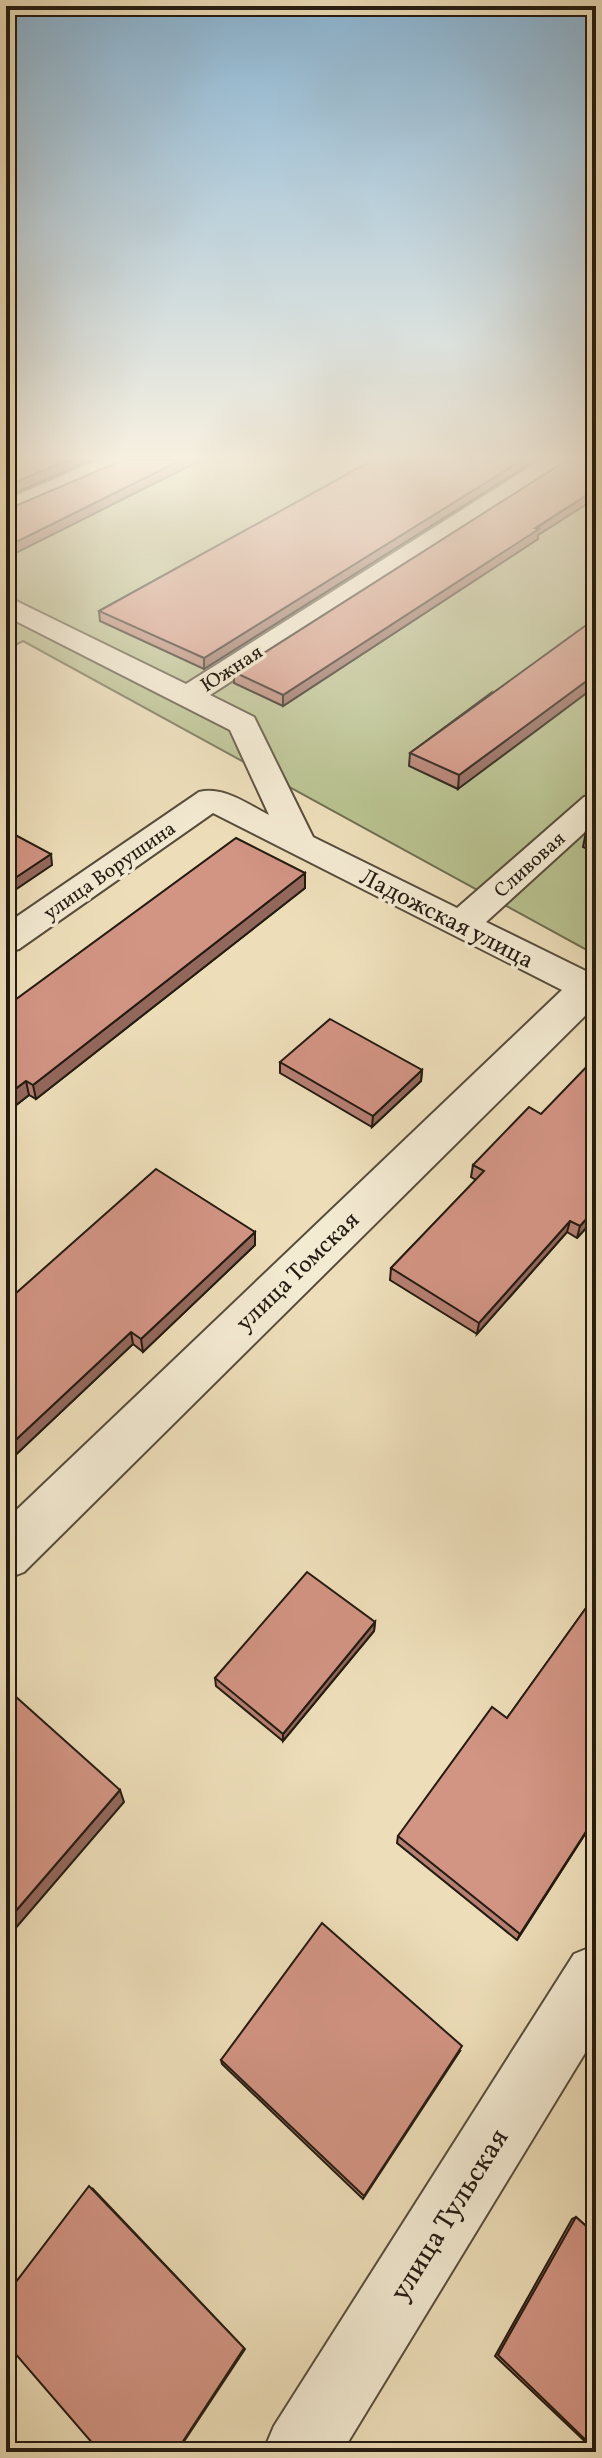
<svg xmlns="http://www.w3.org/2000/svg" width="602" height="2458" font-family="Vollkorn,serif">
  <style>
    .green { fill: #b8c18f; stroke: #6e6e50; stroke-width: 2 }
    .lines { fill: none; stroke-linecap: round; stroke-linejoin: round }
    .minor-casing { stroke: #564c3b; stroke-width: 4 }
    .minor { fill: #f3ead2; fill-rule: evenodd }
    .wall { fill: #b57f71; stroke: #231b11; stroke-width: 2 }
    .shaded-wall { fill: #93685c; stroke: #231b11; stroke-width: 2 }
    .building { fill: #d29483; stroke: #231b11; stroke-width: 2 }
    .labels { text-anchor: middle; stroke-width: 7; stroke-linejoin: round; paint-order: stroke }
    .far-street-label { font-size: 20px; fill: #231b11; stroke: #f3ead2 }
    .street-label { font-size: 24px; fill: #231b11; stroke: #f3ead2 }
    .near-street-label { font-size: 28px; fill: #231b11; stroke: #f3ead2 }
  </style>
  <rect width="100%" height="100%" fill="#eddeb9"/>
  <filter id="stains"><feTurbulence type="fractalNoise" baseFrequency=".0025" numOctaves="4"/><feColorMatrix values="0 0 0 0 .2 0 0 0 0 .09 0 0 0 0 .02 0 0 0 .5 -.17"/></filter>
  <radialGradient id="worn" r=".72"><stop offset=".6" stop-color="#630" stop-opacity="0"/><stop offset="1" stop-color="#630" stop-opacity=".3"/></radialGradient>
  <polygon class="green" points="6,460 596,460 596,955 23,641 6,650"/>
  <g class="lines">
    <defs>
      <g id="minor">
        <polygon points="98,460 130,460 127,465 6,518 6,500"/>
        <path d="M541,460h29l-3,5 -357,230 44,22 59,120 144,71 127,-111 12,-3v28l-110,100 110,54v29l-572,567 -18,7v-59l556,-530 -349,-177 -194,136 -13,4v-29l193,-132c25,-6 48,12 70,23l-39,-85 -224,-114v-20l180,88z"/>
        <polygon points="596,1945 596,2035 342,2452 263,2452 274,2426 574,1954"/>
      </g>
    </defs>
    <use href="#minor" class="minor-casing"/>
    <use href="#minor" class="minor"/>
  </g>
  <g class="wall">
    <polygon points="373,460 204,669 100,621 99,611"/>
    <polygon points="596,460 596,498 538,535 538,539 283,706 234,683 234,672"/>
    <polygon points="491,693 458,789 409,766 410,753"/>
    <polygon points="596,823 596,853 583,847 586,832"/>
    <polygon points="305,873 305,888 36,1099 29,1095 6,1113 6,1004 8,1005"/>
    <polygon points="280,1062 422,1070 421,1081 372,1127 280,1073"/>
    <polygon points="473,1165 596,1217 577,1238 567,1232 477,1334 390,1280 391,1268 476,1180 471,1177"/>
    <polygon points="255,1232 255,1245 143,1352 133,1344 8,1462 6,1460 6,1302"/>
    <polygon points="596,1594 596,1817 517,1940 397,1843 398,1836 507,1718"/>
    <polygon points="375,1622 374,1631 283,1741 216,1686 215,1678"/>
    <polygon points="460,2051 363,2199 222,2064 221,2060"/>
    <polygon points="576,2217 596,2235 596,2452 495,2356 572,2219"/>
  </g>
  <g class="shaded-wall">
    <polygon points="68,460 91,460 6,497 6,486"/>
    <polygon points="181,460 201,460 6,558 6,547"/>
    <polygon points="522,460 536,460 204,669 204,658"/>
    <polygon points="596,489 596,498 538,535 538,539 283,706 283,695"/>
    <polygon points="596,674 596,686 458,789 459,775"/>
    <polygon points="51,854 52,865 6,896 6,884"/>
    <polygon points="305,873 305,888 36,1099 33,1085"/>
    <polygon points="422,1070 421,1081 372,1127 373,1116"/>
    <polygon points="26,1081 29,1095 6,1113 6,1096"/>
    <polygon points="596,1208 596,1217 577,1238 580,1226"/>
    <polygon points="570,1221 567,1232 477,1334 479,1323"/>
    <polygon points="255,1232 255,1245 143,1352 141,1339"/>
    <polygon points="131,1332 133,1344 8,1462 6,1449"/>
    <polygon points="375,1622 374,1631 283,1741 283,1734"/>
    <polygon points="120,1790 124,1802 14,1930 8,1920"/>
    <polygon points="596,1816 596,1817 517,1940 520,1934"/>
    <polygon points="92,2188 245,2349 177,2452 176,2452"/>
  </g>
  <g class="building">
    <polygon points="6,460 68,460 6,486"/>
    <polygon points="123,460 181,460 6,547 6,510"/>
    <polygon points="373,460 522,460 204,658 99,611"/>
    <polygon points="567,460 596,460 596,489 535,528 539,529 283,695 234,672"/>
    <polygon points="596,618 596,674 459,775 410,753"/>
    <polygon points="596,823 596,836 586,832"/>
    <polygon points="6,830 51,854 6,884"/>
    <polygon points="236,838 305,873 33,1085 26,1081 6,1096 6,1004 8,1005"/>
    <polygon points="330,1019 422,1070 373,1116 280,1062"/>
    <polygon points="596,1057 596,1208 580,1226 570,1221 479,1323 391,1268 484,1171 473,1165 529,1107 541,1114"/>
    <polygon points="156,1169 255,1232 141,1339 131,1332 6,1449 6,1302"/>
    <polygon points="307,1572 375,1622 283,1734 215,1678"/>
    <polygon points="596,1594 596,1816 520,1934 398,1836 492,1707 507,1718"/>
    <polygon points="15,1696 120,1790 8,1920 6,1918 6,1706"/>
    <polygon points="322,1923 462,2046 364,2196 221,2060"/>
    <polygon points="89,2186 244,2348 176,2452 100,2452 6,2343 6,2295"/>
    <polygon points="576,2217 596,2235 596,2450 498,2355"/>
  </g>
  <linearGradient id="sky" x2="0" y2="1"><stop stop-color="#8ab6d6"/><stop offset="0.57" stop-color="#f7f0e0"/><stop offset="1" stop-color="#f7f0e0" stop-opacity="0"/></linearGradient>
  <rect width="602" height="804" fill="url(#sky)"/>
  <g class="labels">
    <g class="far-street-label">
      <text transform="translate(231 668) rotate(-33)" y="7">Южная</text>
      <text transform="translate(529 864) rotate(-42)" y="7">Сливовая</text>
      <text transform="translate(109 870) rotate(-35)" y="7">улица Ворушина</text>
    </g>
    <g class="street-label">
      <text transform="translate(447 918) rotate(27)" y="8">Ладожская улица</text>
      <text transform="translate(297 1271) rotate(-44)" y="8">улица Томская</text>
    </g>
    <g class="near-street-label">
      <text transform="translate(448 2214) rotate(-58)" y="10">улица Тульская</text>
    </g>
  </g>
  <rect width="602" height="2458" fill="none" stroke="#eddeb9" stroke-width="32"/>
  <rect x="8" y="8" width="586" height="2442" fill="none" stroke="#231b11" stroke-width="4"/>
  <rect x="16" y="16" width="570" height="2426" fill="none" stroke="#231b11" stroke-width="2"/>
  <rect width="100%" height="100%" filter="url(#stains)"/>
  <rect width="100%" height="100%" fill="url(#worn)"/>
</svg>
